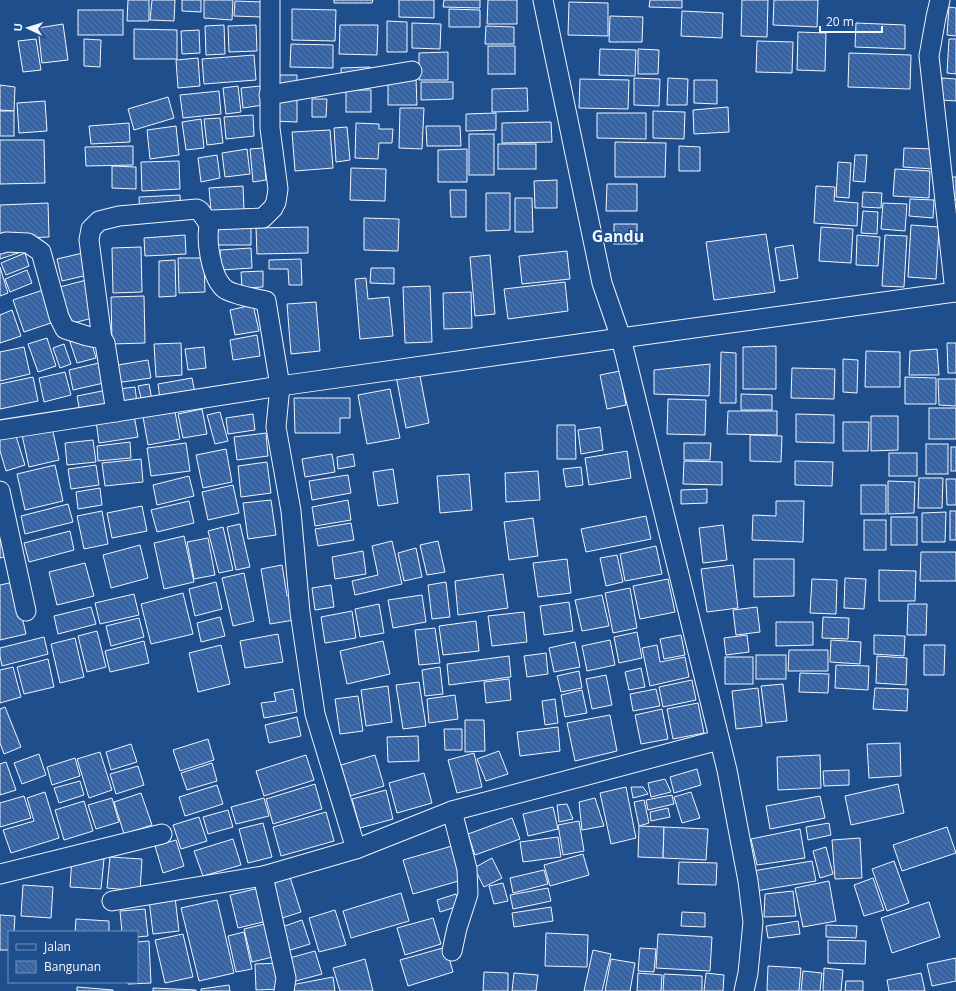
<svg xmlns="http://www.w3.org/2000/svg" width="956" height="991" font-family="'Open Sans',sans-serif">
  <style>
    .building { fill: url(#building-back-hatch); stroke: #f2f6ff }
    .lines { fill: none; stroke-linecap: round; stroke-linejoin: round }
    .minor-casing { stroke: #f2f6ff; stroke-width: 21 }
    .minor { stroke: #1f4e8c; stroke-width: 19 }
    .labels { text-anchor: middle; stroke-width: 3; stroke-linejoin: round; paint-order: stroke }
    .quarter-label { font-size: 16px; font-weight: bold; fill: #f2f6ff; stroke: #1f4e8c }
  </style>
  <defs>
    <pattern id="building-back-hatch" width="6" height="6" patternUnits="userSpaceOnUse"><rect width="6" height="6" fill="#3563a3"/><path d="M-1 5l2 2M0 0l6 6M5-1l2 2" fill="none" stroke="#537ab1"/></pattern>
  </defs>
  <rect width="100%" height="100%" fill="#1f4e8c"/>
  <g class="building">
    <polygon points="128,0 149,0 149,21 127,21"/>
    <polygon points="152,0 175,0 174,21 150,20"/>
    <polygon points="182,0 201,0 201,12 182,11"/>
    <polygon points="204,0 233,0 232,20 204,18"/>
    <polygon points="334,0 373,0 372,3 334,3"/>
    <polygon points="399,0 434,0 434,18 399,17"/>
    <polygon points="444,0 480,0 480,8 443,7"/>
    <polygon points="488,0 517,0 517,24 487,24"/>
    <polygon points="650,0 682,0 682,8 649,7"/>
    <polygon points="742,0 768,0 767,37 741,36"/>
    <polygon points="774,0 818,0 817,27 773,25"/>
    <polygon points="235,1 262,2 261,17 234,16"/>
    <polygon points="569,2 608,3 608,36 568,35"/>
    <polygon points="949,7 956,8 956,36 947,35"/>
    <polygon points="292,9 336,10 335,41 292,40"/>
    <polygon points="449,9 480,10 480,27 449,27"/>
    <rect x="78" y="10" width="45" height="25"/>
    <polygon points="682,11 723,13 722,38 681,36"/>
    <polygon points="610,16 643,17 642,42 609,42"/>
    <polygon points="387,21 407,22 407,52 387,52"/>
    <polygon points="412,23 441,24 440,49 412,48"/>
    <polygon points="856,23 905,25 905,49 855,47"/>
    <polygon points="63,24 68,60 42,63 38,28"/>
    <polygon points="224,25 225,54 206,55 205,26"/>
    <polygon points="256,25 257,51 229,52 228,26"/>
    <polygon points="340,25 378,25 377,55 339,54"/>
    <polygon points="486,26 514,27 514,44 485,44"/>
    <polygon points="134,29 177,30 177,59 134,59"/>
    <polygon points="199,30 200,53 182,54 181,31"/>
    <polygon points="798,32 826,33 825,71 797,70"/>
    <polygon points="36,39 41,70 23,72 18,41"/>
    <polygon points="84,39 101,40 100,67 84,66"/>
    <polygon points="949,39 956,39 956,74 947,73"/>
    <polygon points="757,41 793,42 792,73 756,72"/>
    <polygon points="291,44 333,45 333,68 290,67"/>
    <rect x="488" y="46" width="27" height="28"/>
    <polygon points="600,49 636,50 635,76 599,75"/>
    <polygon points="638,49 659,50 658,74 638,74"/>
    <polygon points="448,52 448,80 419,80 419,53"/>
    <polygon points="849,53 911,55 910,89 848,87"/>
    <polygon points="254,55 256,80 204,84 202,59"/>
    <polygon points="198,58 200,86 178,88 176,60"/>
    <polygon points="370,67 370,88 342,88 341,68"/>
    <polygon points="273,75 297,75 297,122 272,121"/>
    <polygon points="634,78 660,79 659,106 634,105"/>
    <polygon points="668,78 688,79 687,105 667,105"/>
    <polygon points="942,78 956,79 956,101 941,100"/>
    <polygon points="388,79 416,79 417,105 388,105"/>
    <polygon points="580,79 629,80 628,109 579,108"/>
    <polygon points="694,80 717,80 717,104 694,103"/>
    <polygon points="421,82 453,82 453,99 421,100"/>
    <polygon points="0,85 15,87 14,111 0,110"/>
    <polygon points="238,86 241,112 226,114 223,88"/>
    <polygon points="260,86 263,105 243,108 241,88"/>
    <polygon points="527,88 528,111 492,112 492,89"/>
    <rect x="346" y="90" width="25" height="22"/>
    <polygon points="219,91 221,114 183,118 180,95"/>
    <polygon points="168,97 174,118 134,130 128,109"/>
    <polygon points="312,99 327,99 326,117 312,117"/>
    <polygon points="45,101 47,131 19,133 17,103"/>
    <polygon points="728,107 729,132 694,134 693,110"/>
    <polygon points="400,108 424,108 422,149 399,148"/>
    <rect x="0" y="111" width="14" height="25"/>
    <polygon points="653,111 685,112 684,139 653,138"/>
    <polygon points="496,113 496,130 466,131 466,114"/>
    <polygon points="597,113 646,113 646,139 597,138"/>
    <polygon points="253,115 254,136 226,139 224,117"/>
    <polygon points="220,118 223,143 207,145 204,119"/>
    <polygon points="201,119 204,148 186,150 182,122"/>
    <polygon points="551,122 552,142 502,143 502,123"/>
    <polygon points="129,123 130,142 91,144 89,126"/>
    <polygon points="356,123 379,124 379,129 393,129 392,143 379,143 378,159 355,158"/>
    <polygon points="176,126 179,155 150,159 147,130"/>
    <polygon points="426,126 460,126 461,146 427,146"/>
    <polygon points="347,127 350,160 336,162 334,128"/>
    <polygon points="330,130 333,168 295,171 292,132"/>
    <rect x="469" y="134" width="25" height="41"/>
    <polygon points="0,140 44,140 45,183 0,184"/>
    <polygon points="615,142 666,143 665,177 615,177"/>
    <rect x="498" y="144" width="38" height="25"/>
    <polygon points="133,146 133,165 86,166 85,147"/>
    <polygon points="679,146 700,147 700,171 679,171"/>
    <polygon points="263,148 266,180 253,182 250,149"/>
    <polygon points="904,148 935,149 933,169 903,167"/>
    <polygon points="247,149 250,174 225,177 222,153"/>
    <polygon points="467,149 467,182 438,182 438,150"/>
    <polygon points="217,155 220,178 201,182 198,158"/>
    <polygon points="855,155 867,155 865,182 853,181"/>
    <polygon points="179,161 180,189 142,191 141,162"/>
    <polygon points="838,162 851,163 849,198 836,197"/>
    <polygon points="112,166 136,167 136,189 112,188"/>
    <polygon points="351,168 386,169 385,201 350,200"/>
    <polygon points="895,169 930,171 929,198 893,196"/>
    <polygon points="948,177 956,177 956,200 946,200"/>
    <polygon points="557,180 557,208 535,208 534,181"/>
    <polygon points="607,184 637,184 637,211 606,211"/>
    <polygon points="243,186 244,210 211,212 209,188"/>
    <polygon points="816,186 835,187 834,201 858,203 857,226 814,223"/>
    <polygon points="450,190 466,190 466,217 451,217"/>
    <polygon points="863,192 882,193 881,208 862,207"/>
    <polygon points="486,193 510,193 510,230 486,231"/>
    <polygon points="180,195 181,218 140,220 139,197"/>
    <polygon points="515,198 532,198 533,232 515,232"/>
    <polygon points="910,199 934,200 933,218 909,216"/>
    <polygon points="48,203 49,237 0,239 0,205"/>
    <polygon points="883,203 907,204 905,231 881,229"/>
    <polygon points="863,211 878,212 877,234 861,233"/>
    <polygon points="364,218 399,219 398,251 364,250"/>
    <rect x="614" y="224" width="23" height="20"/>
    <polygon points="911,225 939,227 936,279 908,277"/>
    <polygon points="251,227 251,245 215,245 215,228"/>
    <polygon points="308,227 308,253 257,254 256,228"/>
    <polygon points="821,227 853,229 851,263 819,261"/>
    <polygon points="766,234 775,292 714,300 706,242"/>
    <polygon points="185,235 186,254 145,256 144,238"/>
    <polygon points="857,235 880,237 878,266 856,265"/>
    <polygon points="885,235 907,236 904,287 882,286"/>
    <polygon points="793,245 798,278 780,281 775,248"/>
    <polygon points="141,247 142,292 113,293 112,248"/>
    <polygon points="0,248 21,252 0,259"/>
    <polygon points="251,248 252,268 221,270 220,250"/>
    <polygon points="567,251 570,279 522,284 519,256"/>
    <polygon points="87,252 92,274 62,281 57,259"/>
    <polygon points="25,253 29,266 6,275 1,263"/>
    <polygon points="490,255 495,314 475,316 470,257"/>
    <polygon points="178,258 204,258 205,292 179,293"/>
    <polygon points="301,259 302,285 289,285 288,269 269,269 269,260"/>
    <polygon points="175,260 176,296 159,297 159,261"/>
    <polygon points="0,267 8,293 0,296"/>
    <polygon points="371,268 394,268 394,284 370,283"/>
    <polygon points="27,270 32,283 10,292 5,279"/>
    <polygon points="263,271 263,287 242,288 241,272"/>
    <polygon points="366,278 368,299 389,297 393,336 360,339 355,279"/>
    <polygon points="90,279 100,316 66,325 56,288"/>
    <polygon points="565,282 568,311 508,319 504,289"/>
    <polygon points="430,286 432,342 405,343 403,287"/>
    <polygon points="46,289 57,321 24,332 13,300"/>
    <polygon points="471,292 472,328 444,329 443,293"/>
    <polygon points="144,296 145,343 112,344 111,297"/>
    <polygon points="316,302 320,351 291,354 287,304"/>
    <polygon points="253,305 259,331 235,335 230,310"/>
    <polygon points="12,310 21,336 0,343 0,315"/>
    <polygon points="87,326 96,358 77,363 67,333"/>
    <polygon points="257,335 260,356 233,360 230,340"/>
    <polygon points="47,338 56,366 38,372 28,344"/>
    <polygon points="181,343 182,375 156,377 154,344"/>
    <polygon points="947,343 956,343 956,373 948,373"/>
    <polygon points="64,344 71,364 60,368 53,348"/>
    <polygon points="776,346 776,389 743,389 743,347"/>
    <polygon points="24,347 30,374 0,381 0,352"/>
    <polygon points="204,347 206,368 188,370 185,349"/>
    <polygon points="937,349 939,375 909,375 910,351"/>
    <polygon points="866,351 900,352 900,387 865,387"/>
    <polygon points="721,352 736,353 736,403 720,403"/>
    <polygon points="843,359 858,360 857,393 843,392"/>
    <polygon points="148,360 151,378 115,383 112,366"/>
    <polygon points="103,362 108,382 73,390 69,370"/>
    <polygon points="710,364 709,396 654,394 654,370"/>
    <polygon points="792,368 835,369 834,399 791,398"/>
    <polygon points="419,371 429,423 406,428 396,376"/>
    <polygon points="620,371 626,405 607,409 600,375"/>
    <polygon points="65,372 71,395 44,402 39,378"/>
    <polygon points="33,377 38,401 0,409 0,384"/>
    <polygon points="905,377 936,378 936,404 905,404"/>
    <polygon points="192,378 195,393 160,399 158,384"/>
    <polygon points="938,379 956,379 956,406 939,405"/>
    <polygon points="149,384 152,400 142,402 138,386"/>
    <polygon points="135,387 137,403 112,406 110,390"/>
    <polygon points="390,389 400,438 367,444 358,395"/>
    <polygon points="107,390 111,407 80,413 77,396"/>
    <polygon points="741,394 772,395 772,410 741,410"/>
    <polygon points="294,398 350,398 350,418 340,418 340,433 295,433"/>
    <polygon points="668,399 706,400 705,435 667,434"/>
    <rect x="929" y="408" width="27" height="31"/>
    <polygon points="202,409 207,434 183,438 178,414"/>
    <polygon points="728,411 777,411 777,435 727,434"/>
    <polygon points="175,412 180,439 148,445 143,417"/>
    <polygon points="220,412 228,441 215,444 207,415"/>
    <polygon points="253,414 255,430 228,434 226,418"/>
    <polygon points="796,414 834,415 834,443 796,442"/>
    <polygon points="134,415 138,437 99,443 96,421"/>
    <polygon points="871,416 898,416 898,450 871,451"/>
    <polygon points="843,422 869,422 868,451 843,451"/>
    <polygon points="557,425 575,425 576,459 557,459"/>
    <polygon points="52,427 59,460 29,467 22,435"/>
    <polygon points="600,427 603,450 581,454 578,430"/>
    <polygon points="15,433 25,465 6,471 0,451 0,437"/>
    <polygon points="266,433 268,456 237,460 234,437"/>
    <polygon points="750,435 782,436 781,462 750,461"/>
    <polygon points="93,440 96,462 67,465 65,443"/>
    <polygon points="130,442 131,458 98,461 97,446"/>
    <polygon points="186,443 190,471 151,476 147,448"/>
    <polygon points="684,443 711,443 710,460 684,460"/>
    <rect x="926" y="444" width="22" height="30"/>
    <rect x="951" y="447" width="5" height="24"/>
    <polygon points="226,449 232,482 203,488 196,455"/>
    <polygon points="627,451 631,478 589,485 585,458"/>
    <rect x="889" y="453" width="28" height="23"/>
    <polygon points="332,454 335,472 305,477 302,459"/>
    <polygon points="353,454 355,466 338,469 337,457"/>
    <polygon points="141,459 143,482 105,486 102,463"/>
    <polygon points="684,461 722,462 722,485 683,484"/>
    <polygon points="795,461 833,462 832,486 795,485"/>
    <polygon points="267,462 271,493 241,497 238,466"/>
    <polygon points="55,465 63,501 25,510 17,474"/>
    <polygon points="96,465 99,485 71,489 68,469"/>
    <polygon points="581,467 583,485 566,487 563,469"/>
    <polygon points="393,469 398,503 378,506 373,472"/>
    <polygon points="538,471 540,500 506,502 505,473"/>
    <polygon points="469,474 472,510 440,513 437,476"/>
    <polygon points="348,475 351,493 312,500 309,481"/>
    <polygon points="189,476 194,496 157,505 153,485"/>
    <polygon points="919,478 943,478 942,508 918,508"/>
    <polygon points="946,479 956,479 956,505 947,505"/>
    <polygon points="888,481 915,482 914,513 888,514"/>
    <polygon points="233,485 239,513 208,520 202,492"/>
    <rect x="861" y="485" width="25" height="29"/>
    <polygon points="100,488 102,505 78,509 76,492"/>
    <polygon points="707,489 707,503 681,504 681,490"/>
    <polygon points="271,500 276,535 248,539 243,503"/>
    <polygon points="348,500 351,520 315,526 312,507"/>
    <polygon points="189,501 194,523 157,532 151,510"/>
    <polygon points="776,501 804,501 803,542 752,540 753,515 776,516"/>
    <polygon points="68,504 73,522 25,534 21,516"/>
    <polygon points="142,506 147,531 112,538 107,513"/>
    <polygon points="102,511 108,544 84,549 77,516"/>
    <rect x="950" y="511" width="6" height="29"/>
    <polygon points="946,512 945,542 922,542 922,513"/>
    <polygon points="646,516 651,539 586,552 581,529"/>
    <rect x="891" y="517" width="26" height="28"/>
    <polygon points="533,518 538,556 509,560 504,522"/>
    <rect x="864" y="520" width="22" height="30"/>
    <polygon points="0,522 9,556 0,558"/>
    <polygon points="351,523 354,540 318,546 315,529"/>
    <polygon points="240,524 250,567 236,570 227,527"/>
    <polygon points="723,525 727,560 703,563 699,528"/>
    <polygon points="223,527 233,570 219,573 208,531"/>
    <polygon points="70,531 74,550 29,562 24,543"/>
    <polygon points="184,536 194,582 164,589 154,543"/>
    <polygon points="208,538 215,575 194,579 187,542"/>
    <polygon points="392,541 402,584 355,595 352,581 378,575 372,546"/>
    <polygon points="438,541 445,572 427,575 420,545"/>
    <polygon points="140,545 148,578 111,588 103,555"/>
    <polygon points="656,546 662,574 625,581 620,554"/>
    <polygon points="416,548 422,577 404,581 398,553"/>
    <polygon points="363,551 366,574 335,579 332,557"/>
    <polygon points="921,552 956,552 956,581 920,581"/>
    <polygon points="617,555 623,582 606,586 600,558"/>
    <polygon points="567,559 571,593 538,597 533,563"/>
    <polygon points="754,559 794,559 794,596 754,597"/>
    <polygon points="85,563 94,596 57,605 49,572"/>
    <polygon points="282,565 287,596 296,594 300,619 270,624 261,569"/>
    <polygon points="733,565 738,608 707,612 701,569"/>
    <polygon points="879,570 916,571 915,601 879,601"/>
    <polygon points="244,573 254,621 233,626 222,578"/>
    <polygon points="503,574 508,608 458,615 455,581"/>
    <polygon points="845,578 866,579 864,609 844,608"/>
    <polygon points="668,579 675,612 640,619 633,586"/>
    <polygon points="812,579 837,580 836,614 810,613"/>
    <polygon points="14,582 26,634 0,640 0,585"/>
    <polygon points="216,582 222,609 195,616 189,589"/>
    <polygon points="446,582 450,617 432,619 428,585"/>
    <polygon points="331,585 334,607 315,610 312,588"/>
    <polygon points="630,588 637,628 613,633 605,593"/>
    <polygon points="183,593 193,634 151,644 141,604"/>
    <polygon points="134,594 139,615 100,624 95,603"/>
    <polygon points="422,595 426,622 393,628 388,600"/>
    <polygon points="602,595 609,626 582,631 575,600"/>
    <polygon points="569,602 573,631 544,635 540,606"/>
    <polygon points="379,604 384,633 360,637 355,609"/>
    <polygon points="908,604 927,604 926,635 907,635"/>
    <polygon points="91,607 96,624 58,634 54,616"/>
    <polygon points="757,607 760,632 736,635 733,610"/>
    <polygon points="352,611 356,638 325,643 321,617"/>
    <polygon points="524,612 527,642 492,646 488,616"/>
    <polygon points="220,617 225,636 201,642 197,623"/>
    <polygon points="823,617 849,618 848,639 822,638"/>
    <polygon points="139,618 144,637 111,646 106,626"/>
    <polygon points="476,621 479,651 443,655 439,626"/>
    <polygon points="776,622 813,622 813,645 776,646"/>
    <polygon points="435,628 440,663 419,665 415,630"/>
    <polygon points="97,631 106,667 87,672 78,636"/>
    <polygon points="637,632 642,658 619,663 614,637"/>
    <polygon points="278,634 283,662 245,668 240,641"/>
    <polygon points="681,635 685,655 664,659 660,639"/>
    <polygon points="747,635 749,652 726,655 724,638"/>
    <polygon points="874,635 905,636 904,656 874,654"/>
    <polygon points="44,637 48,654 2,666 0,656 0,648"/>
    <polygon points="75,638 84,677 60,683 51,644"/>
    <polygon points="610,640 615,665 587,671 582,646"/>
    <polygon points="831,640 861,642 860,664 830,662"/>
    <polygon points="144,641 149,663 110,672 105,651"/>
    <polygon points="383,641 390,674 347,684 340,651"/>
    <polygon points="575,642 580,667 554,672 549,648"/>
    <polygon points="221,645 230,684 198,692 189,653"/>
    <polygon points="657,645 660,662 685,657 689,677 650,686 642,648"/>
    <polygon points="924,645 945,645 944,675 924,675"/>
    <polygon points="789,650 828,650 828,671 788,671"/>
    <polygon points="546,653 548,674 527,677 524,656"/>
    <rect x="756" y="655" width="30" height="24"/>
    <polygon points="509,656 511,677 449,685 447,664"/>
    <polygon points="877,656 907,658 906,685 876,683"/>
    <rect x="725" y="657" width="28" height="27"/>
    <polygon points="48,659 54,687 24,694 17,667"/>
    <polygon points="836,665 869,666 868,690 835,688"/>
    <polygon points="13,667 21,697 0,703 0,670"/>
    <polygon points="440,667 443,694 425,696 422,670"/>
    <polygon points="641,668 645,687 629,690 625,672"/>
    <polygon points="579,671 582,688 561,692 557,676"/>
    <polygon points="800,673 829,674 828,693 799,692"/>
    <polygon points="606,675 612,705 592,709 586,679"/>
    <polygon points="509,679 511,700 486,703 484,682"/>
    <polygon points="692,680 696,700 663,707 659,687"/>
    <polygon points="419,682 426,726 403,729 396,685"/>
    <polygon points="783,684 787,721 766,723 761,686"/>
    <polygon points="388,686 392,722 366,726 361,690"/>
    <polygon points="758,688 762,726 736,729 732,691"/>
    <polygon points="875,688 908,689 907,711 873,709"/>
    <polygon points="293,689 297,712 264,718 261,703 276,701 274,693"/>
    <polygon points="656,689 660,706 633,711 630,694"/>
    <polygon points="582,690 587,713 565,717 561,695"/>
    <polygon points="455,695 458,719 429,723 427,699"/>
    <polygon points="358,696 363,731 340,734 335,699"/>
    <polygon points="555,699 558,723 545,725 542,701"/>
    <polygon points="698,703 704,733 673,739 667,709"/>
    <polygon points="5,707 21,747 4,754 0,743 0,709"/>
    <polygon points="662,709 668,739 641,744 635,715"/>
    <polygon points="610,715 617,751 575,761 567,723"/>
    <polygon points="297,717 301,736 269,743 265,725"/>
    <polygon points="465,720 484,720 485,751 465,752"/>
    <polygon points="558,727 560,751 520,756 517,732"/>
    <polygon points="444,729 462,729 462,750 445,750"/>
    <polygon points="418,736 419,761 388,762 387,737"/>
    <polygon points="208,739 214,760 180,771 173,750"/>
    <polygon points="900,743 901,776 869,778 867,744"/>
    <polygon points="131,744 137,762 111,770 106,752"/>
    <polygon points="499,751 508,774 486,781 477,759"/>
    <polygon points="100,752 112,790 89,798 77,759"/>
    <polygon points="474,753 482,787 457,793 448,760"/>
    <polygon points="39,754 46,775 22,784 14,763"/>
    <polygon points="306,755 314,780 264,796 256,771"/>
    <polygon points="375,755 384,786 350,796 341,765"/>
    <polygon points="820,755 821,788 778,790 777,757"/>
    <polygon points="75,758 80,776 52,785 47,767"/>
    <polygon points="6,762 16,790 0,795 0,764"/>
    <polygon points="212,763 217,781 187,790 181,773"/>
    <polygon points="138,766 144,785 116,794 110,774"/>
    <polygon points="697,769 701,785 674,793 670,777"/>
    <polygon points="849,770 849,785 824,786 823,771"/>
    <polygon points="424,773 432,803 397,813 389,783"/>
    <polygon points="665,779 671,792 651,797 648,783"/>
    <polygon points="80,781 84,795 59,803 54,788"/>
    <polygon points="315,784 322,809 273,824 266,799"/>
    <polygon points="898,784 904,813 851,825 845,796"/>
    <polygon points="217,785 223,804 185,816 179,797"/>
    <polygon points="626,787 636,838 611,844 600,793"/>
    <polygon points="631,787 643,787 648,794 633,798"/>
    <polygon points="386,790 393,819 360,828 352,799"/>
    <polygon points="45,792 59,838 11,853 3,830 34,821 27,798"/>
    <polygon points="691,792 700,818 682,823 674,797"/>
    <polygon points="141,793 152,825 124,834 114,802"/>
    <polygon points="672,795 674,804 648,810 646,800"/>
    <polygon points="24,796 31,818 0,827 0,803"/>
    <polygon points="820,796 825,818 770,829 766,806"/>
    <polygon points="112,798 119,822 96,829 88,805"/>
    <polygon points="264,798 269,816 236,824 231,807"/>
    <polygon points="595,798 604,826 582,830 579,802"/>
    <polygon points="644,800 649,823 639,826 634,802"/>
    <polygon points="84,801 93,831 64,840 55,810"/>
    <polygon points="567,804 573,819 559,822 557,805"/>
    <polygon points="553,807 558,829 528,836 523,814"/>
    <polygon points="668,808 670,817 651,821 650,812"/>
    <polygon points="228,810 233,827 208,834 203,817"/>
    <polygon points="326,812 334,841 281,856 273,827"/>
    <polygon points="199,817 207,841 181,849 173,825"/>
    <polygon points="512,818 520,839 475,855 468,834"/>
    <polygon points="579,821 584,851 563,855 558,825"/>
    <polygon points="263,823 272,857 248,863 239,829"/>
    <polygon points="829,823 831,835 808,840 806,827"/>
    <polygon points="639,826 664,827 663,858 638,857"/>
    <polygon points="664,827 708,829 706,860 663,858"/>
    <polygon points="947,827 956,853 902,871 893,845"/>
    <polygon points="800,829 805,858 757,865 751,839"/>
    <polygon points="558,837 561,857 523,862 520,842"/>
    <polygon points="860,838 862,878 835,879 832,840"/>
    <polygon points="233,839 241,865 203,876 194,851"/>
    <polygon points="176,840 184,866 163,873 155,846"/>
    <polygon points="452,846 462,880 413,894 403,860"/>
    <polygon points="826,847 833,874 820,878 813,851"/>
    <polygon points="583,854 589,875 550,886 544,865"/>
    <polygon points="72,857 104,859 101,889 70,887"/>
    <polygon points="110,857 142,859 140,891 107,888"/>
    <polygon points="492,858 502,878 484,887 474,868"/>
    <polygon points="812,861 816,881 756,891 753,871"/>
    <polygon points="894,861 909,903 887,911 872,869"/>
    <polygon points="679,862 717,863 716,885 678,884"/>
    <polygon points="544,870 548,884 513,893 510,878"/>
    <polygon points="289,874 301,912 276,920 264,882"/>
    <polygon points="873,878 884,910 864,916 854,885"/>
    <polygon points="829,881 836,921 803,927 795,888"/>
    <polygon points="503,883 508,901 494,904 489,886"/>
    <polygon points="23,885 53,887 51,918 21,916"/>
    <polygon points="259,888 267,921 238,928 230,895"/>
    <polygon points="548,888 551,901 513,909 510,895"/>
    <polygon points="793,891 796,916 764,917 765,894"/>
    <polygon points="401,893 409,921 351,938 343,911"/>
    <polygon points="456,894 459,906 440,912 437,900"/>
    <polygon points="175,897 179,931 153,934 149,900"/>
    <polygon points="217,900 234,973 199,981 181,908"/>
    <polygon points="929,902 940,937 892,953 881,918"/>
    <polygon points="551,907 553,921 514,927 512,913"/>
    <polygon points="145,909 148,936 137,937 137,932 122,932 120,911"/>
    <polygon points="335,910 346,945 319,952 309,918"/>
    <polygon points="682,912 705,913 705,927 681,926"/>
    <polygon points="0,915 15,916 14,932 9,932 9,950 0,950"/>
    <polygon points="433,918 441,944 405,955 397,928"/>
    <polygon points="76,919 109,921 109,932 75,932"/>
    <polygon points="302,920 310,944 287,951 279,928"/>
    <polygon points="798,921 800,934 768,938 766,926"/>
    <polygon points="269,923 277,956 252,962 244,929"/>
    <polygon points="826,925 857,926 856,938 826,937"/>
    <polygon points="244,932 252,969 236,972 228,936"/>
    <polygon points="546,933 588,935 587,967 545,966"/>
    <polygon points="183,934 193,977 165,983 155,940"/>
    <polygon points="658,934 712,937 710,971 656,968"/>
    <polygon points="828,940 866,941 865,964 828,963"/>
    <polygon points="149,941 151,983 128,984 128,982 137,982 137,942"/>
    <polygon points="446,947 453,972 408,986 400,960"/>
    <polygon points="640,948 656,949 654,972 638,971"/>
    <polygon points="593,950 611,954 602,991 584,991"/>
    <polygon points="315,951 322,974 292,982 286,959"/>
    <polygon points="956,958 956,981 932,986 927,964"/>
    <polygon points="365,959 373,991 340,991 333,968"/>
    <polygon points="611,959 635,963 630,991 605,991"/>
    <polygon points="281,963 281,989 256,990 255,964"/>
    <polygon points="768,966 801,968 799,991 767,991"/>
    <polygon points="824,968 843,970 841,991 823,991"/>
    <polygon points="803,971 822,973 820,991 801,991"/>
    <polygon points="484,972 508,973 508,991 483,991"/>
    <polygon points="514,973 538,975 536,991 512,991"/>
    <polygon points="638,973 662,975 661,991 637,991"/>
    <polygon points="706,973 724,975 723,991 704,991"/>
    <polygon points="921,973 925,991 889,991 887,980"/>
    <polygon points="664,974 702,976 702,991 663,991"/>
    <polygon points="333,977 335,991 287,991 286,986"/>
    <polygon points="846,981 863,981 863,991 845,991"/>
    <polygon points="229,985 230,991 201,991 201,989"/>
    <polygon points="77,987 113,990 113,991 77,991"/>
    <polygon points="153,988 196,990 196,991 153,991"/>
  </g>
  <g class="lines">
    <defs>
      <g id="minor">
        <path d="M270,0v128l8,61 -2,13 -3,6 -10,10 -51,2 -2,2c-5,16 1,56 15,67 6,5 32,10 41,12l14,85 -4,41 15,84 9,101 15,102 41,135"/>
        <polyline points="543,0 602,283 621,338 956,292"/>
        <polyline points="940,0 936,17 929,56 955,292"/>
        <polyline points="269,95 412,71"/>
        <polyline points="0,244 6,242 28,243 41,252 59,317 65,329 87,336 102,339 105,343 116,412"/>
        <polyline points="102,339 89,240 91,229 99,221 119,216 197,209 200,211 209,224"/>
        <polyline points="0,430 280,386 621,338 727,770 748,881 753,922 748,973 744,991"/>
        <polyline points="0,491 26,611"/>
        <polyline points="452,811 467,869 468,894 457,928 452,951"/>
        <polyline points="0,874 162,834"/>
        <polyline points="263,876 286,978 284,991"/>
        <polyline points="112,901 263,876 356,849 452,811 719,740"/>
      </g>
    </defs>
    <use href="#minor" class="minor-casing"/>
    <use href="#minor" class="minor"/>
  </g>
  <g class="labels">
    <g class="quarter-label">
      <text x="618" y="242">Gandu</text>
    </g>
  </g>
  <rect x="8" y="931" width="130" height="52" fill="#1f4e8c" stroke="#7391ba"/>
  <rect x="16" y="944" width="20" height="6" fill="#1f4e8c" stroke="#7391ba"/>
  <text x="44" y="951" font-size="12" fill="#f2f6ff">Jalan</text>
  <rect x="16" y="961" width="20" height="12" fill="url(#building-back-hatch)" stroke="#7391ba"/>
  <text x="44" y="971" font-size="12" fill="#f2f6ff">Bangunan</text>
  <g transform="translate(28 28) rotate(274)" stroke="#1f4e8c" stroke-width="3" paint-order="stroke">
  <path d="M0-3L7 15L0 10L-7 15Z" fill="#f2f6ff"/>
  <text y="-6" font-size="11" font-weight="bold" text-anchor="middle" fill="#f2f6ff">U</text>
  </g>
  <path d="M820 26v6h62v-6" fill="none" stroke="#f2f6ff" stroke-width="2"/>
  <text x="826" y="26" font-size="12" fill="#f2f6ff" stroke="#1f4e8c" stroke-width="3" paint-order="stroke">20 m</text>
</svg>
